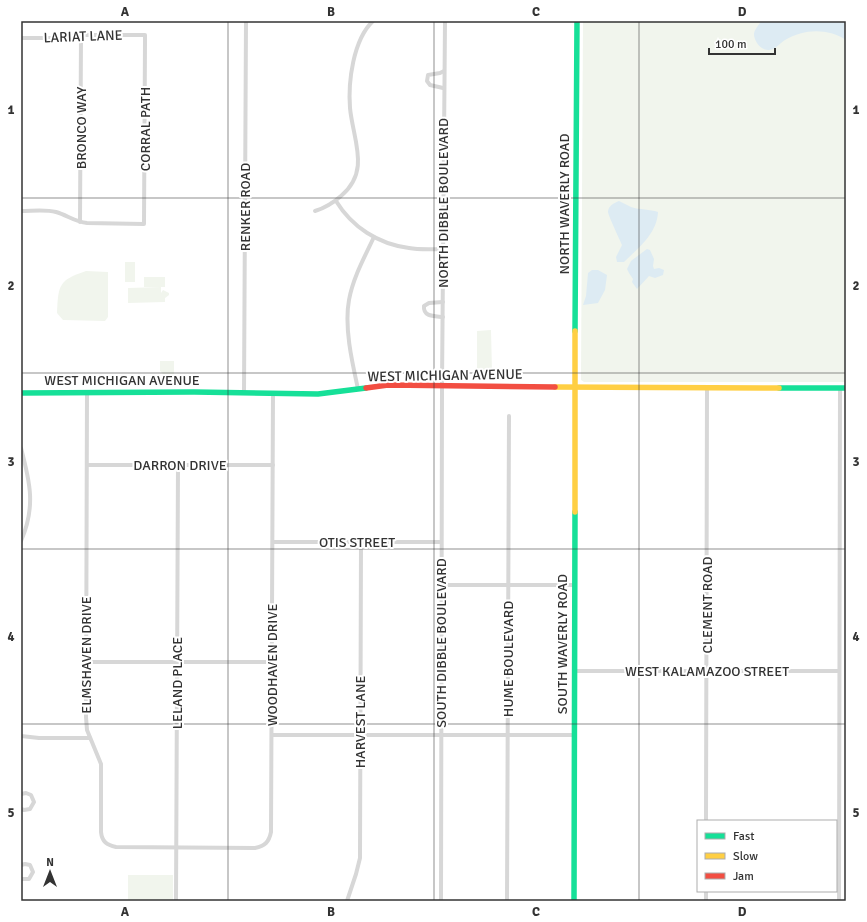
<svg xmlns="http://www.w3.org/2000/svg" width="867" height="922" font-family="Signika,sans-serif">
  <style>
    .green { fill: #f1f5ed }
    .water { fill: #ddebf3 }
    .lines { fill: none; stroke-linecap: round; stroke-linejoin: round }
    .street { stroke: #d7d7d7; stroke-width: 4 }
    .fast { stroke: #16e098; stroke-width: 5.5 }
    .slow { stroke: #ffcf43; stroke-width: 5.5 }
    .jam { stroke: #f24e42; stroke-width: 5.5 }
    .grid { fill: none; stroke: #333; stroke-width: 1; stroke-opacity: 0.55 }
    .labels { text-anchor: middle; stroke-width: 4; stroke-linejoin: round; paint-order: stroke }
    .street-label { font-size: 14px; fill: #333; stroke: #fff }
    .neatline { fill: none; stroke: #333; stroke-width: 1.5 }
    .grid-label { font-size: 13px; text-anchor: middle; font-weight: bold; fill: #333 }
  </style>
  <rect width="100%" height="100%" fill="#fff"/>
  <g class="green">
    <polygon points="583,21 846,21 846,382 584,382 581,380"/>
    <rect x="125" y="262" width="10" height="20"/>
    <path d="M86,271l22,1v45l-3,4 -42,-1 -6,-7c1,-28 2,-33 29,-42z"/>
    <polygon points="144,277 165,277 165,287 161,287 161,293 163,290 169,293 169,295 165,298 165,302 128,303 128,288 161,287 144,287"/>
    <polygon points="491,330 492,372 488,373 477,368 477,331"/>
    <polygon points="160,361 174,361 174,376 165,376 160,371"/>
    <rect x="128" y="875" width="45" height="26"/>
  </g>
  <g class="water">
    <path d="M761,21h85v19c-19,-12 -42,-11 -61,0 -5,3 -9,9 -16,10 -7,1 -15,-8 -15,-16 0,-4 5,-9 7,-13z"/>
    <path d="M619,201c4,2 8,4 12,6 9,3 19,2 27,5 -1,22 -20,36 -34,50h-7l-1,-5 6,-12c-2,-5 -14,-30 -14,-33 0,-6 6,-9 11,-11z"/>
    <polygon points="647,249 650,250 654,259 653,266 654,269 659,268 664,270 663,275 655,278 649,276 637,289 632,282 633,279 629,273 627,269 631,261"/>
    <polygon points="592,270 598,270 607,275 605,290 598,303 583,305 586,296 588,273"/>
  </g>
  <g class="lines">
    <g class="street">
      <path d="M21,38h30l30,-3h64v6l-1,183 -57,-1c-12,-1 -20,-8 -31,-11 -11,-3 -24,-1 -35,-1"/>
      <polyline points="443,88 430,85 427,81 428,75 440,73 444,71"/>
      <path d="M336,201c16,26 42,43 73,47 11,2 23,1 35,1"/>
      <path d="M315,211c10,-3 18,-8 26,-15 30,-25 12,-56 9,-88 -2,-26 3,-68 23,-87"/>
      <polyline points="80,222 81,35"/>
      <path d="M443,302l-14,1 -5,3c-1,11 10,10 19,11"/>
      <path d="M358,389c-6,-27 -14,-62 -9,-89 4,-22 15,-42 25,-63"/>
      <path d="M87,392l-1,325 1,13 14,34v68c1,10 6,13 15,15l139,1c10,-2 14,-6 16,-16l2,-439"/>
      <polyline points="244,393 246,21"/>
      <path d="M21,448c9,34 15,59 0,93"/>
      <polyline points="87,465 273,465"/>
      <polyline points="273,542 441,542"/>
      <polyline points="442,585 574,585"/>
      <polyline points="86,662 272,662"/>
      <polyline points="575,671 839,671"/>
      <polyline points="272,735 574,735"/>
      <polyline points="21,736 39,738 89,738"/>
      <polyline points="21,794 26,793 31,795 34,802 30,809 24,810 21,809"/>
      <polyline points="706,821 707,388"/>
      <polyline points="21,865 25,864 30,865 33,872 29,879 21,879"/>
      <polyline points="706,891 706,901"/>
      <polyline points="176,901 178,465"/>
      <polyline points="347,901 356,874 360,858 361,542"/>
      <polyline points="441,901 442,386 445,21"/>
      <polyline points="507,901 509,416"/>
      <polyline points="839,901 840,388"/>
    </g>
    <g class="fast">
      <polyline points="575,331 577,21"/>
      <polyline points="779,388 846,388"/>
      <polyline points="21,393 194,392 318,394 366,388"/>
      <polyline points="574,901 575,512"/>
    </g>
    <g class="slow">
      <polyline points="555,387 779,388"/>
      <polyline points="575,512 575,331"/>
    </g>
    <polyline class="jam" points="366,388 388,385 555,387"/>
  </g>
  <path class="grid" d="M228,21v880M434,21v880M639,21v880M21,198h825M21,373h825M21,549h825M21,724h825"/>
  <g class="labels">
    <g class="street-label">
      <text transform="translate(83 36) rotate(-2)" y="5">LARIAT LANE</text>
      <text transform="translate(81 128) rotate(-90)" y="5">BRONCO WAY</text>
      <text transform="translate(145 129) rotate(-90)" y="5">CORRAL PATH</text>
      <text transform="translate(443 203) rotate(-90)" y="5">NORTH DIBBLE BOULEVARD</text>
      <text transform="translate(564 204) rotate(-90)" y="5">NORTH WAVERLY ROAD</text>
      <text transform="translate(245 207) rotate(-90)" y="5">RENKER ROAD</text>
      <text transform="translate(445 375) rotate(-1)" y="5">WEST MICHIGAN AVENUE</text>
      <text x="122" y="385">WEST MICHIGAN AVENUE</text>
      <text x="180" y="470">DARRON DRIVE</text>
      <text x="357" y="547">OTIS STREET</text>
      <text transform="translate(707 605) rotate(-90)" y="5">CLEMENT ROAD</text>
      <text transform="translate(441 643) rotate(-90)" y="5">SOUTH DIBBLE BOULEVARD</text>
      <text transform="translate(562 644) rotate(-90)" y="5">SOUTH WAVERLY ROAD</text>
      <text transform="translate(86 655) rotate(-90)" y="5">ELMSHAVEN DRIVE</text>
      <text transform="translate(508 659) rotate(-90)" y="5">HUME BOULEVARD</text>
      <text transform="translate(272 665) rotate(-90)" y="5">WOODHAVEN DRIVE</text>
      <text x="707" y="676">WEST KALAMAZOO STREET</text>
      <text transform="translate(177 683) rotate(-90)" y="5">LELAND PLACE</text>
      <text transform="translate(360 722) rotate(-90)" y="5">HARVEST LANE</text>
    </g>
  </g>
  <rect width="867" height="922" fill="none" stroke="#ffffff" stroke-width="44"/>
  <rect x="697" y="820" width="140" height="72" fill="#ffffff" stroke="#adadad"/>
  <rect x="705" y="833" width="20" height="6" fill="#16e098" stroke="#adadad"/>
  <text x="733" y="840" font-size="12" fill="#333333">Fast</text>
  <rect x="705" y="853" width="20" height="6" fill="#ffcf43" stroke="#adadad"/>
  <text x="733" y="860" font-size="12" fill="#333333">Slow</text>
  <rect x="705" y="873" width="20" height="6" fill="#f24e42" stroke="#adadad"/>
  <text x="733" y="880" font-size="12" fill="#333333">Jam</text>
  <g transform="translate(50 872)" stroke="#ffffff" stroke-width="3" paint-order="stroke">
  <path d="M0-3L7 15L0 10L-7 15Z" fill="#333333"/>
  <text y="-6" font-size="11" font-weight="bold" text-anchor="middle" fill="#333333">N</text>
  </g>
  <path d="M709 48v6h66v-6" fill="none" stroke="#333333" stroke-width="2"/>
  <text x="715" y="48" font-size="12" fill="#333333" stroke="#ffffff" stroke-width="3" paint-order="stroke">100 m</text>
  <rect x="22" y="22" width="823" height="878" class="neatline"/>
  <g class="grid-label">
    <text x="125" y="16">A</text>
    <text x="331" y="16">B</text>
    <text x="536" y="16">C</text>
    <text x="742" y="16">D</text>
    <text x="11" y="114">1</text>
    <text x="856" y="114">1</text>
    <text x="11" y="290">2</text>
    <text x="856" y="290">2</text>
    <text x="11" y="466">3</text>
    <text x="856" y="466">3</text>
    <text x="11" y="641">4</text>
    <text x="856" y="641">4</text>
    <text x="11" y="817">5</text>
    <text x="856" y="817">5</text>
    <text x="125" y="916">A</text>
    <text x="331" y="916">B</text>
    <text x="536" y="916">C</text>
    <text x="742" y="916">D</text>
  </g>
</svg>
